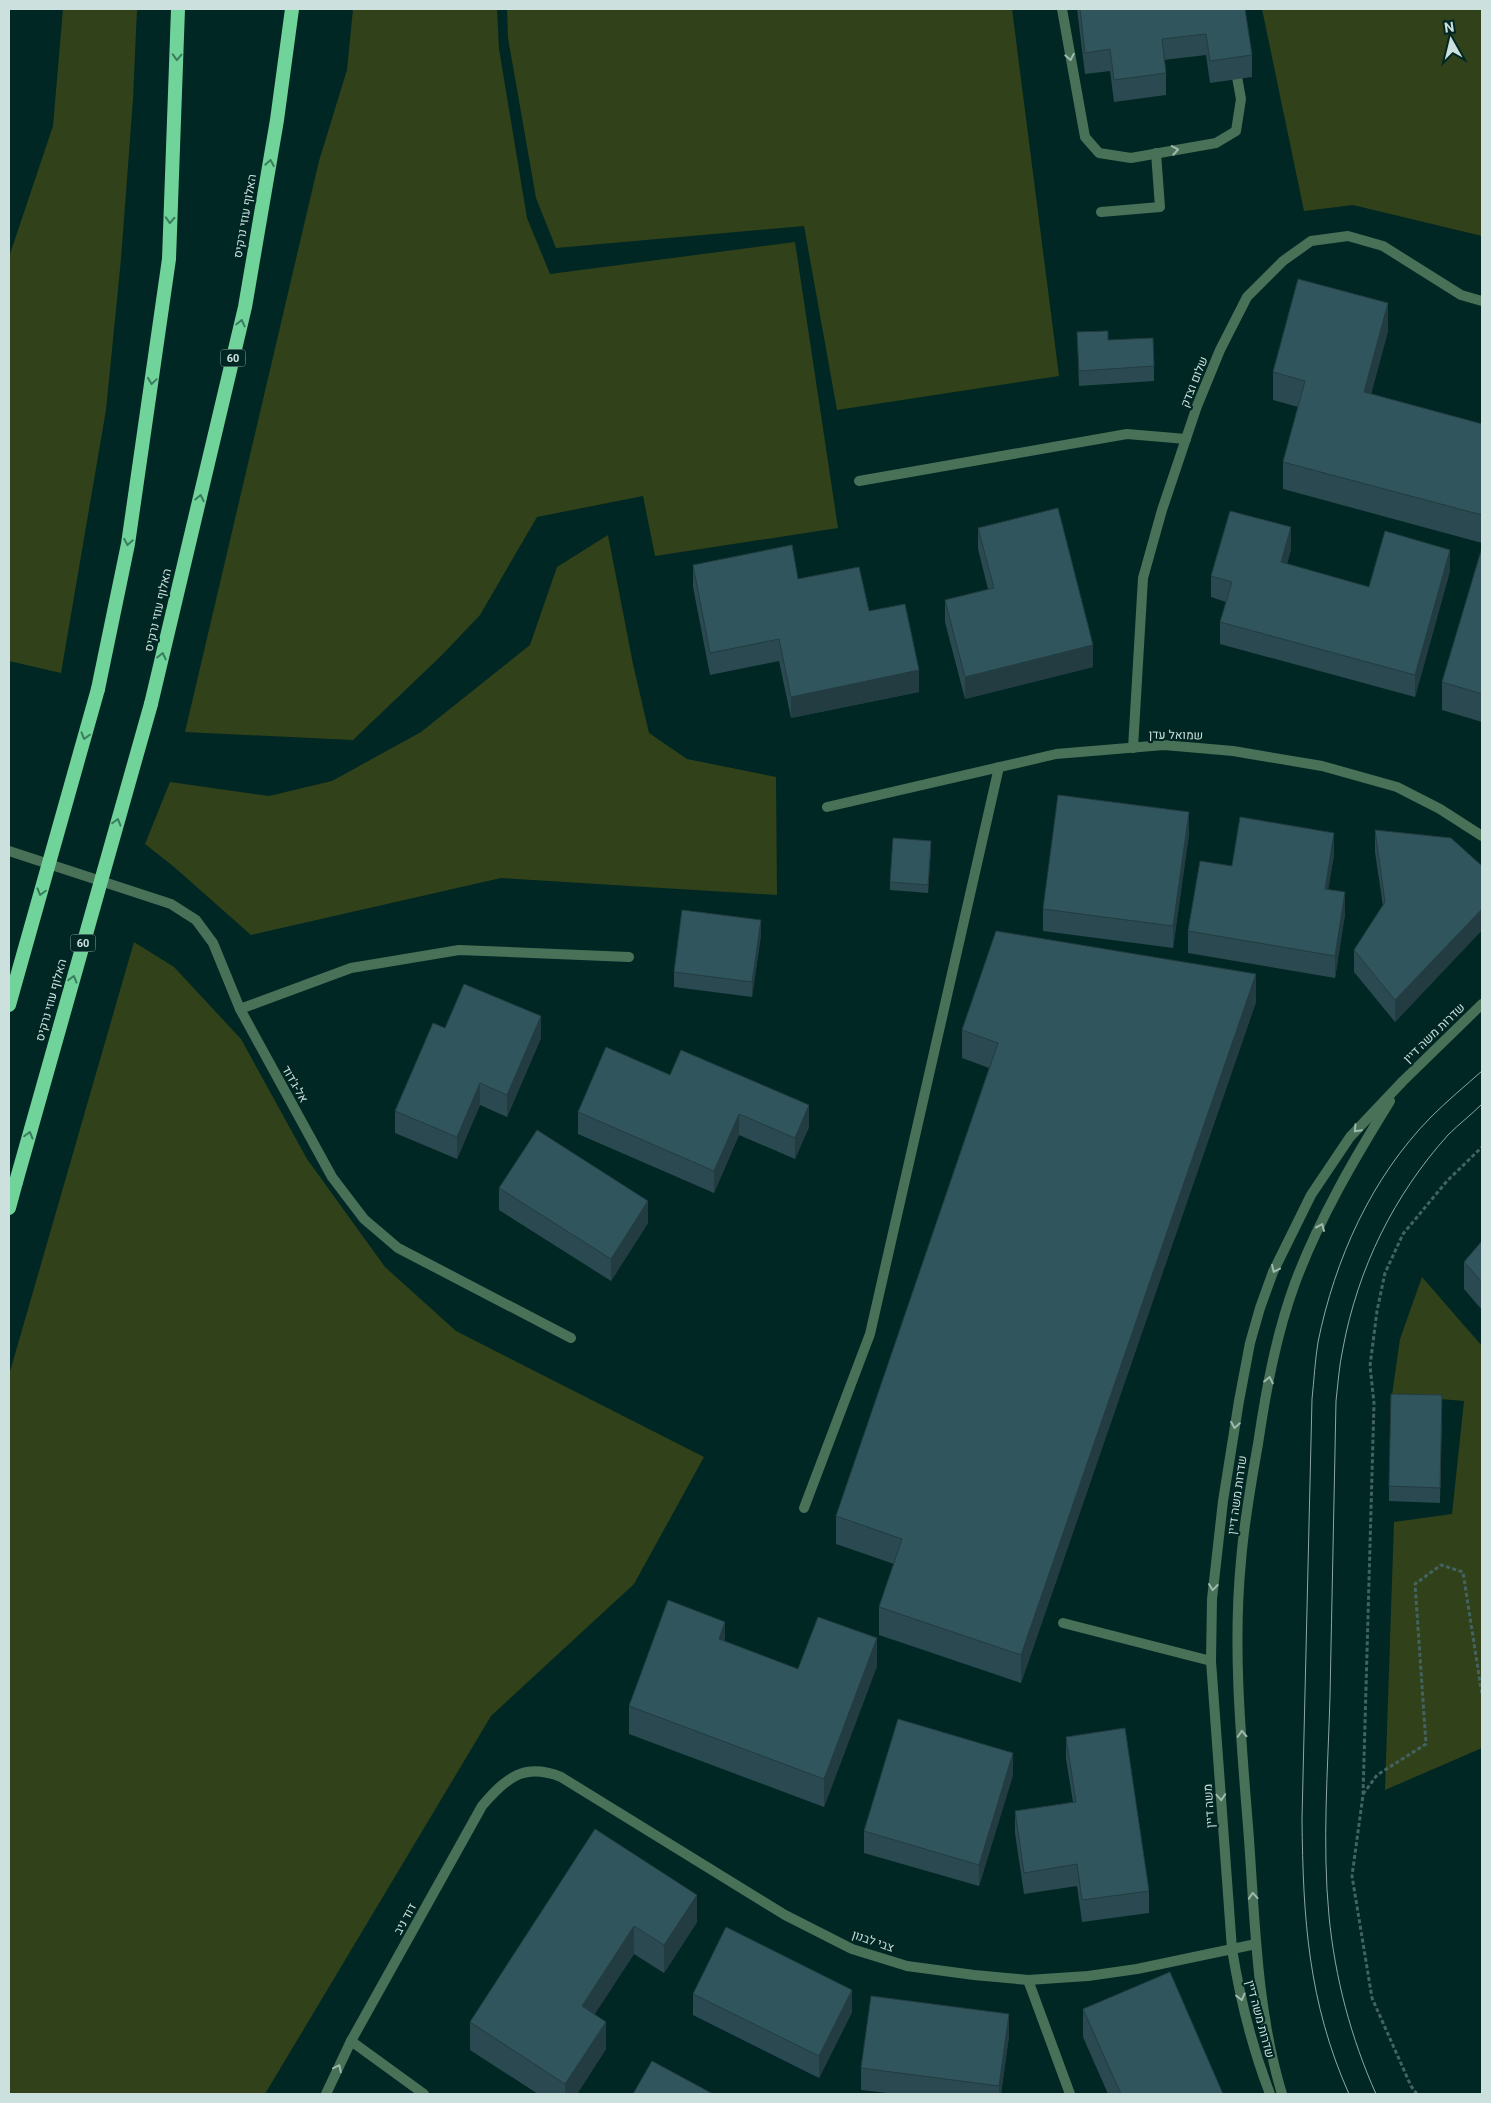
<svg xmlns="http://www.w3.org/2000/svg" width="1491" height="2103" font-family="Roboto,Heebo,sans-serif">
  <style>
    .green { fill: #31411a }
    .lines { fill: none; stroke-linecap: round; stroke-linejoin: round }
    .path { stroke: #436360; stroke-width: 3; stroke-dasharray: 4 2.5; stroke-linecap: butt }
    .service { stroke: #487158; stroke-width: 10 }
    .minor { stroke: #487158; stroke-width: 10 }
    .tertiary { stroke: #487158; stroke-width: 10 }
    .trunk { stroke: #70d39a; stroke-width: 14 }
    .tram { stroke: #8da7a4; stroke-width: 1 }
    .trunk-bridge { stroke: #70d39a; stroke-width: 14 }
    .wall { fill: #2a4950 }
    .shaded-wall { fill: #223c41 }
    .building { fill: #31555d; stroke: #223c41 }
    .oneway { stroke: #387d5e }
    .oneway2 { stroke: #9eb9ae }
    .labels { text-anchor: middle; stroke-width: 4.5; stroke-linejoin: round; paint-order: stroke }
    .shield { fill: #002723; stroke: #8fa8a5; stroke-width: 1 }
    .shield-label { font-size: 11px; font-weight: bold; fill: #cce0dd }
    .street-label { font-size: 12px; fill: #cce0dd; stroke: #002723 }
  </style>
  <rect width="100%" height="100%" fill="#002723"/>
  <g class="green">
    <polygon points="63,9 137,9 133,99 121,259 106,410 61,673 9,661 9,257 53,126"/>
    <polygon points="353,9 497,9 499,49 527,218 550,274 795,242 838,528 655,556 643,496 537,517 480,615 442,655 353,740 185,732 319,161 347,70"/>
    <polygon points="507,9 1012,9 1059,376 837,410 804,226 556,248 536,198 508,38"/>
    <polygon points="1262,9 1482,9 1482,236 1353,205 1304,211"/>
    <polygon points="608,535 633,664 649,733 687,759 776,777 777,895 501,878 251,935 173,866 145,844 170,782 269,796 332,781 421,732 530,645 557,567"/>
    <polygon points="134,942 174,967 241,1039 307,1159 385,1267 456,1331 704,1457 634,1584 491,1716 265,2094 9,2094 9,1375"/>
    <polygon points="1422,1277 1482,1346 1482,1748 1385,1790 1394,1522 1452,1514 1464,1401 1392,1395 1400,1339"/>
  </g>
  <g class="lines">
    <g class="path">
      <polyline points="1363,1794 1377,1775 1426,1744 1415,1584 1441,1565 1463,1572 1482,1695"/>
      <polyline points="1417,2094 1411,2086 1372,1998 1352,1876 1363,1795 1374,1403 1370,1366 1377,1311 1385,1273 1403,1234 1447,1181 1482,1147"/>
    </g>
    <g class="service">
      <polyline points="1062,9 1085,137 1099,153 1131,158 1216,143 1236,131 1241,99 1235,66"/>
      <polyline points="1101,212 1160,207 1156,153"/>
      <polyline points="240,1009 351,968 459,950 629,957"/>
      <polyline points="804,1508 870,1334 999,767"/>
      <polyline points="1063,1623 1211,1661"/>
      <polyline points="1028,1980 1070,2094"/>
    </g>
    <g class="minor">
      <polyline points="859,481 1127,434 1186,439"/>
      <polyline points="1133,748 1143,578 1162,510 1197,406 1220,350 1247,297 1283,261 1311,241 1348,236 1383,246 1461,295 1482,301"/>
      <polyline points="827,807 1056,754 1164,745 1233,751 1322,766 1397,787 1440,809 1482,836"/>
      <polyline points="9,851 171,904 196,920 213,943 240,1009 332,1177 364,1219 398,1248 571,1338"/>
      <polyline points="351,2041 424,2094"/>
      <path d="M326,2094l25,-53 131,-235c24,-28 42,-44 79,-29l224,138 67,34 55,17 67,9 54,5 60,-4 49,-7 119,-25"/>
    </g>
    <g class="tertiary">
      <path d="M1270,2094c-18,-47 -30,-95 -38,-145l-21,-288 1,-62 11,-98 16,-100 11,-58 10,-35 13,-36 38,-77 39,-58 53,-56 79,-77"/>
      <path d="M1282,2094c-25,-82 -27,-170 -33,-255 -7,-91 -17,-186 -8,-278 3,-39 10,-78 17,-117 8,-54 18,-109 37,-161 24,-64 59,-124 95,-182"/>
    </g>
    <g class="trunk">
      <polyline points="98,689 128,544 169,259 178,9"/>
      <polyline points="151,704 245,307 277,120 292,9"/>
      <polyline points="9,1208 16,1182"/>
    </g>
    <g class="tram">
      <path d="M1349,2094c-41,-92 -46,-176 -47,-275l10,-420c2,-19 3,-38 6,-57 17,-83 53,-164 113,-225 16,-16 34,-31 51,-46"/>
      <path d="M1376,2094c-25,-56 -41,-116 -47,-178 -7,-73 -1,-147 1,-220 2,-98 4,-196 6,-295 2,-17 3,-35 7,-53 15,-80 51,-153 105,-213 11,-11 23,-20 34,-31"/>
    </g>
    <g class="trunk-bridge">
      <polyline points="9,1005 98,689"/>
      <polyline points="16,1182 151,704"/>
    </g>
  </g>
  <g class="wall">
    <polygon points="1077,9 1245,9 1252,55 1252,77 1210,83 1206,55 1164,60 1166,73 1166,95 1114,102 1110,71 1085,74"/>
    <polygon points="1388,331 1371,394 1482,424 1482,543 1283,489 1283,462 1298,407 1273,400 1273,372"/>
    <polygon points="1077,332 1108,340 1154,366 1154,381 1079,386"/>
    <polygon points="978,528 1093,667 965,699 945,622 945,600 988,589 978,549"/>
    <polygon points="1291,549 1287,564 1369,587 1450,571 1415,697 1220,644 1220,622 1226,602 1211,597 1211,576"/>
    <polygon points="1482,552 1482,722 1442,710 1442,682"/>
    <polygon points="693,565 869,611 919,692 791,718 779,661 710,675 693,587"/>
    <polygon points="1375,830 1482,866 1482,930 1395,1022 1354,972 1354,950 1383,906 1375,852"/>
    <polygon points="1189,834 1173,948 1043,931 1043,909"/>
    <polygon points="931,849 928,893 890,890 890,882"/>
    <polygon points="1334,855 1328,889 1345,914 1335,978 1188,953 1188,931 1232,866"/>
    <polygon points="761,935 752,997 674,987 674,972"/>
    <polygon points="1256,1002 1021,1683 879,1635 879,1607 894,1564 836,1544 836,1516 989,1068 962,1058 962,1030"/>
    <polygon points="445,1028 541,1038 507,1117 480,1105 457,1159 395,1133 395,1111"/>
    <polygon points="670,1075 809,1127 795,1159 739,1135 714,1193 578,1134 578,1112"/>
    <polygon points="499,1188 648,1223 611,1281 499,1210"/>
    <polygon points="1482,1241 1482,1310 1464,1289 1464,1262"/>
    <polygon points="1442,1409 1440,1503 1389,1501 1389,1486"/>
    <polygon points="877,1666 824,1807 629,1734 629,1706 798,1669"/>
    <polygon points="1066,1737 1149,1891 1149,1913 1082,1922 1077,1886 1024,1894 1015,1833 1015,1811 1073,1802 1066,1759"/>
    <polygon points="1013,1775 979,1886 864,1853 864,1831"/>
    <polygon points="595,1829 697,1922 664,1973 634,1954 594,2014 606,2049 577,2094 538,2094 470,2050 470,2022"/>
    <polygon points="693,1994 852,2012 819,2078 693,2015"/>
    <polygon points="1083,2009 1223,2094 1108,2094 1083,2037"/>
    <polygon points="1009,2036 1001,2094 896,2094 861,2090 861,2068"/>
  </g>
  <g class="shaded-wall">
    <polygon points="1388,303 1388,331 1364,420 1364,392"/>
    <polygon points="1291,527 1291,549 1281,584 1281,562"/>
    <polygon points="1450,550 1450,571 1415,697 1415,675"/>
    <polygon points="1093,645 1093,667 965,699 965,677"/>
    <polygon points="919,670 919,692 791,718 791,697"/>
    <polygon points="1189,812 1189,834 1173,948 1173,926"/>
    <polygon points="1334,833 1334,855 1325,910 1325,889"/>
    <polygon points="931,841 931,849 928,893 928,885"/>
    <polygon points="1345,892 1345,914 1335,978 1335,956"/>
    <polygon points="1482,909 1482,930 1395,1022 1395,1000"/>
    <polygon points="761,920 761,935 752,997 752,982"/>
    <polygon points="1256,974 1256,1002 1021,1683 1021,1655"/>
    <polygon points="541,1016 541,1038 507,1117 507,1095"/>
    <polygon points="480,1083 480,1105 457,1159 457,1137"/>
    <polygon points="809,1105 809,1127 795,1159 795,1138"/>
    <polygon points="739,1114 739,1135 714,1193 714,1171"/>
    <polygon points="648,1201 648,1223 611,1281 611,1259"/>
    <polygon points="725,1622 725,1649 719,1639"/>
    <polygon points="877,1638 877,1666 824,1807 824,1779"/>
    <polygon points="1013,1753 1013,1775 979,1886 979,1865"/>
    <polygon points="697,1895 697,1922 664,1973 664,1945"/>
    <polygon points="634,1926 634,1954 582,2034 582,2006"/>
    <polygon points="852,1990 852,2012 819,2078 819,2056"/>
    <polygon points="1009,2014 1009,2036 1001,2094 999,2094 999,2086"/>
    <polygon points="606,2022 606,2049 577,2094 565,2094 565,2084"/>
  </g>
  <g class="building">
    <polygon points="1080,9 1245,9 1252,55 1210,61 1206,34 1162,39 1166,73 1114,80 1110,49 1085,53"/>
    <polygon points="1298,279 1388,303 1364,392 1482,424 1482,515 1283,462 1305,381 1273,372"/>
    <polygon points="1108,331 1108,340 1153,338 1154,366 1079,371 1077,332"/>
    <polygon points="1058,508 1093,645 965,677 945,600 994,588 978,528"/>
    <polygon points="1230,511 1291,527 1281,562 1369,587 1385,531 1450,550 1415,675 1220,622 1232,582 1211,576"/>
    <polygon points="792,545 798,579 859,567 869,611 905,604 919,670 791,697 779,639 710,653 693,565"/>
    <polygon points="1481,551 1482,552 1482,694 1442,682"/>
    <polygon points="1058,795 1189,812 1173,926 1043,909"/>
    <polygon points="1240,817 1334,833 1325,889 1345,892 1335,956 1188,931 1200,861 1232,866"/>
    <polygon points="1375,830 1451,838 1482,866 1482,909 1395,1000 1354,950 1385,902"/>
    <polygon points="893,838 931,841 928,885 890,882"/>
    <polygon points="682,910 761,920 752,982 674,972"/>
    <polygon points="996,931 1256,974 1021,1655 879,1607 902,1539 836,1516 998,1043 962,1030"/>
    <polygon points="464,984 541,1016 507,1095 480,1083 457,1137 395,1111 433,1023 445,1028"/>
    <polygon points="606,1047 670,1075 681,1050 809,1105 795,1138 739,1114 714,1171 578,1112"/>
    <polygon points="537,1130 648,1201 611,1259 499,1188"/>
    <polygon points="1482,1241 1482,1282 1464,1262"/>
    <polygon points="1391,1394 1442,1395 1440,1488 1389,1486"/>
    <polygon points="668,1600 725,1622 719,1639 798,1669 818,1617 877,1638 824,1779 629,1706"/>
    <polygon points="898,1719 1013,1753 979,1865 864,1831"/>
    <polygon points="1125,1728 1149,1891 1082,1900 1077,1864 1024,1873 1015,1811 1076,1802 1066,1737"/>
    <polygon points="595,1829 697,1895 664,1945 634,1926 582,2006 606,2022 565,2084 470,2022"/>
    <polygon points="726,1927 852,1990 819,2056 693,1994"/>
    <polygon points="1170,1972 1223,2094 1121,2094 1083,2009"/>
    <polygon points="871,1996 1009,2014 999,2086 861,2068"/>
    <polygon points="652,2061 713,2094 633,2094"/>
  </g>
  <defs><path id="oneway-chevron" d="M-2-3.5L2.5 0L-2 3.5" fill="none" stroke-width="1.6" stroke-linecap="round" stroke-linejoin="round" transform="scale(1.25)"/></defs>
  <g class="oneway">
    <use href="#oneway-chevron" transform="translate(177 57) rotate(92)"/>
    <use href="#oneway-chevron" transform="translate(270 163) rotate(-80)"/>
    <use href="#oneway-chevron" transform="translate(170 220) rotate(93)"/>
    <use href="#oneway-chevron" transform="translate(241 323) rotate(-77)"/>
    <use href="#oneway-chevron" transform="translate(152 381) rotate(98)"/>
    <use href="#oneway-chevron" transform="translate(200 498) rotate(-77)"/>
    <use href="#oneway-chevron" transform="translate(128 542) rotate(100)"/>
    <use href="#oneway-chevron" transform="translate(162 656) rotate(-77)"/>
    <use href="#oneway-chevron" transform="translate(85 736) rotate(106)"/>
    <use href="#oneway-chevron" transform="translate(117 822) rotate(-74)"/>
    <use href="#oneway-chevron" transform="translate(41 892) rotate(106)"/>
    <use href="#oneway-chevron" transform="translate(73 979) rotate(-74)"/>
    <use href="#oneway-chevron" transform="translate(29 1135) rotate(-74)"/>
  </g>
  <g class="oneway2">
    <use href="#oneway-chevron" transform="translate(1070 57) rotate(80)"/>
    <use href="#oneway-chevron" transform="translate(1175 150) rotate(-10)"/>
    <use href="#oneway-chevron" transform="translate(1357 1129) rotate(133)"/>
    <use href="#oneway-chevron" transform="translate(1321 1227) rotate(-66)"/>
    <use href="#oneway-chevron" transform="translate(1275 1269) rotate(115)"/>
    <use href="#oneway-chevron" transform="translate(1269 1380) rotate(-78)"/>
    <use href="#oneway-chevron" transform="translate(1235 1425) rotate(99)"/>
    <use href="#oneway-chevron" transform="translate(1213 1587) rotate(97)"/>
    <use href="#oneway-chevron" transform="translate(1242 1734) rotate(-93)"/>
    <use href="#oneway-chevron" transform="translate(1221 1797) rotate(86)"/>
    <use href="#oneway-chevron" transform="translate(1253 1896) rotate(-94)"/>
    <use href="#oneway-chevron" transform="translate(1241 1997) rotate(76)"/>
    <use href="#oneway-chevron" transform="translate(338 2068) rotate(-64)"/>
  </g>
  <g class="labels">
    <g class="shield">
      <rect x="220.5" y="349.5" width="25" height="17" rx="4"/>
      <rect x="70.5" y="934.5" width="25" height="17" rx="4"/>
    </g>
    <g class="shield-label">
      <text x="233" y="362">60</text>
      <text x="83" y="947">60</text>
    </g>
    <g class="street-label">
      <text transform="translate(245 216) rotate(-80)" y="4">האלוף עוזי נרקיס</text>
      <text transform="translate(1194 382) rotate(-68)" y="4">שלום וצדק</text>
      <text transform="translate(158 610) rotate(-77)" y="4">האלוף עוזי נרקיס</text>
      <text transform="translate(1176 735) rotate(1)" y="4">שמואל עדן</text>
      <text transform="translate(51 1000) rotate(-74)" y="4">האלוף עוזי נרקיס</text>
      <text transform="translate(1434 1033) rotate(-44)" y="4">שדרות משה דיין</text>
      <text transform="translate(295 1084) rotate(61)" y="4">אל-ג'דוד</text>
      <text transform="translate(1237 1495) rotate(-82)" y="4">שדרות משה דיין</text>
      <text transform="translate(1209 1806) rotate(-94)" y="4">משה דיין</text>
      <text transform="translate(405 1919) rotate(-61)" y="4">דוד ניב</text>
      <text transform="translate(873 1941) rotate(19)" y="4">צבי לבנון</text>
      <text transform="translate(1260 2019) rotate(75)" y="4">שדרות משה דיין</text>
    </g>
  </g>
  <rect width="1491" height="2103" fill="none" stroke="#cce0dd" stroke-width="20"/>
  <g transform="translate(1451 40) rotate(352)" stroke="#002723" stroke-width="4" paint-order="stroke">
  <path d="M0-4L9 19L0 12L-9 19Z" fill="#cce0dd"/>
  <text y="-8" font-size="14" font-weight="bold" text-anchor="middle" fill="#cce0dd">N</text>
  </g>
</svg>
